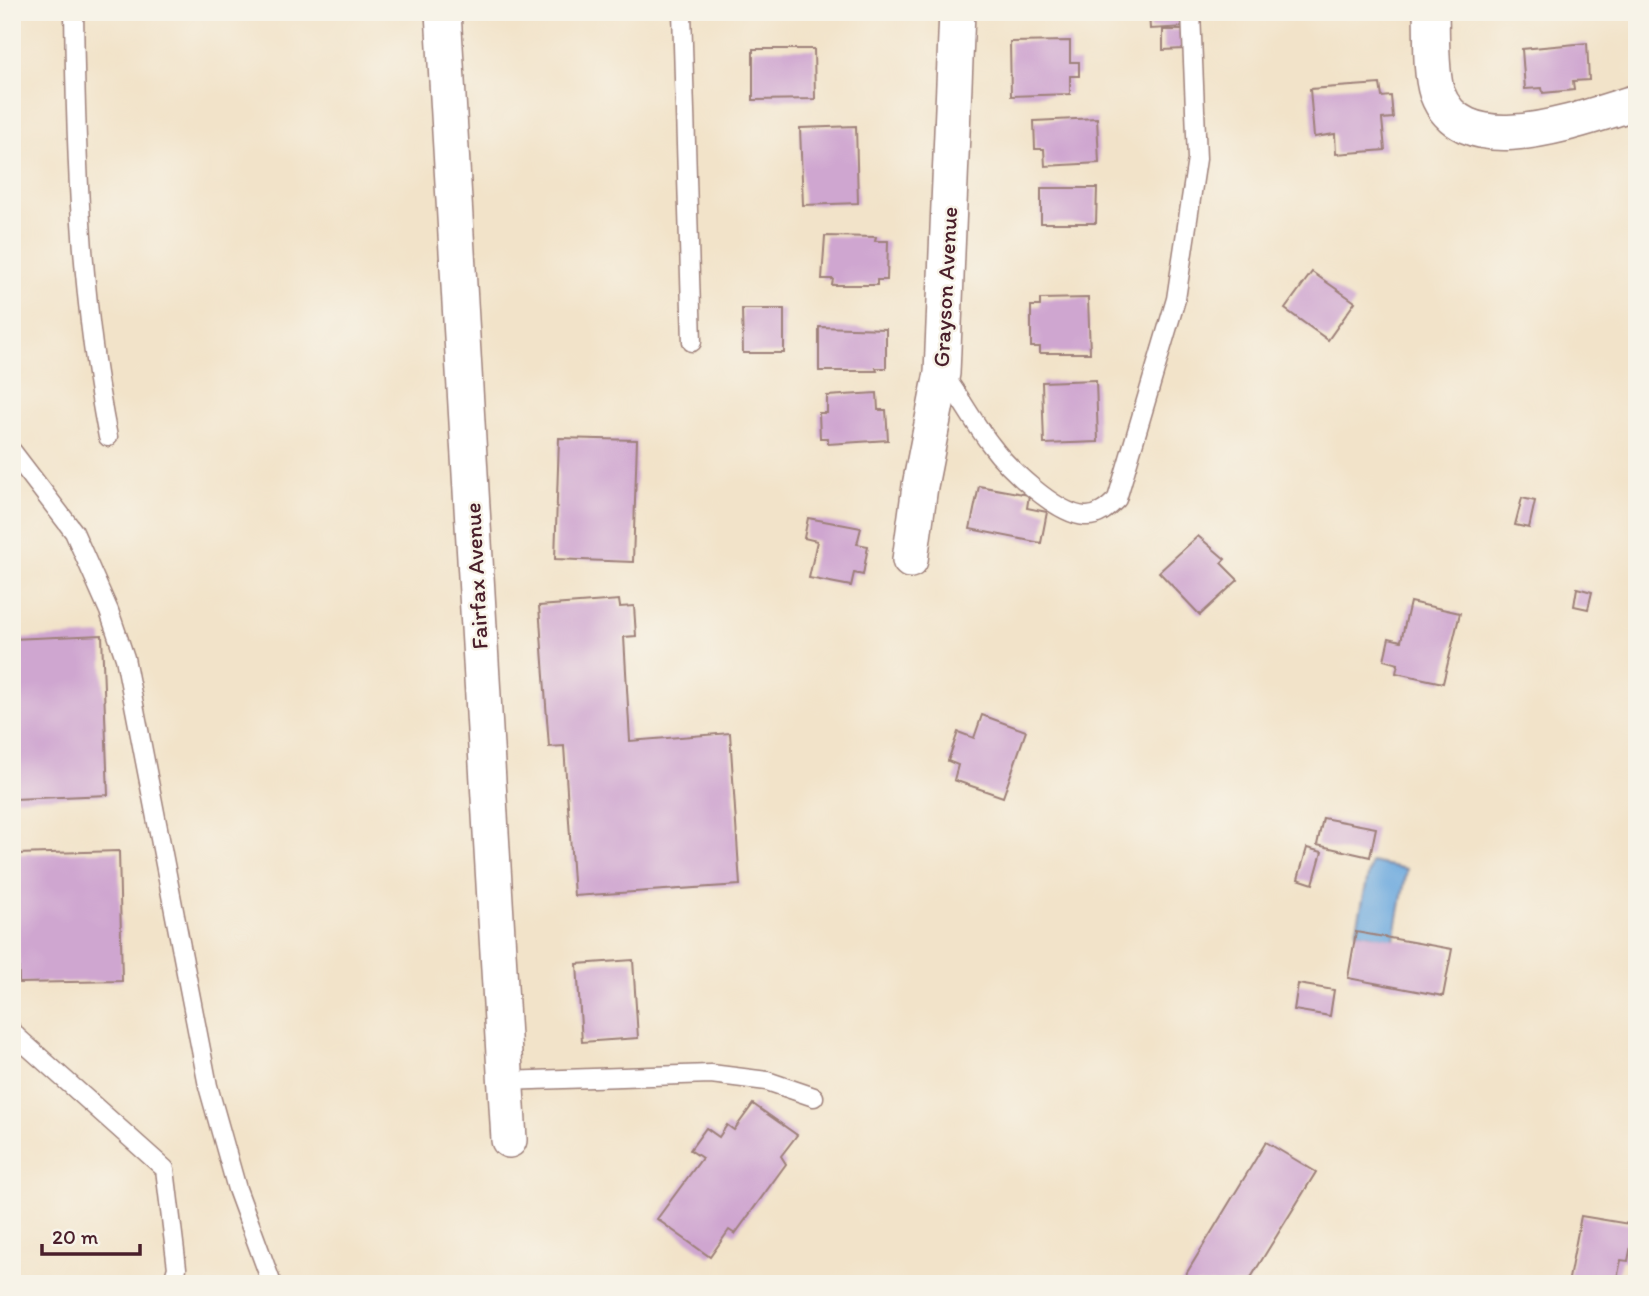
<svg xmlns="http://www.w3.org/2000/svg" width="1649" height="1296" font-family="Itim,sans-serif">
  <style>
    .water { fill: #6ca9de; stroke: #5b6484; stroke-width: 2 }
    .building { fill: #cfa6d0 }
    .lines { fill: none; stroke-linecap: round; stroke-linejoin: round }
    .service-casing { stroke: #9e817a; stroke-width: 21 }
    .minor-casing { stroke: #9e817a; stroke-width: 38 }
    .service { stroke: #fff; stroke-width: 18 }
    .minor { stroke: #fff; stroke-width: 35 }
    .labels { text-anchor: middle; stroke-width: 5; stroke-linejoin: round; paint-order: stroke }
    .street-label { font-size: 23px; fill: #4a1f2b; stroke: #f7f3e8 }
  </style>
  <rect width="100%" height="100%" fill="#f7f3e8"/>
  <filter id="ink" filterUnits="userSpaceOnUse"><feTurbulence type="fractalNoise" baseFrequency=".0143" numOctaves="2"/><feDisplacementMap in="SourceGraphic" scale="14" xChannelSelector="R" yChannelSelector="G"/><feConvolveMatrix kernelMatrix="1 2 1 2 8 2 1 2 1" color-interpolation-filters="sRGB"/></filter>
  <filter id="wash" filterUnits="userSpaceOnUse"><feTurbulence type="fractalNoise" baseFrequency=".00686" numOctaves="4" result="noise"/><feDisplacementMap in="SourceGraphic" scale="28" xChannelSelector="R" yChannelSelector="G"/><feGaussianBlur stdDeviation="1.57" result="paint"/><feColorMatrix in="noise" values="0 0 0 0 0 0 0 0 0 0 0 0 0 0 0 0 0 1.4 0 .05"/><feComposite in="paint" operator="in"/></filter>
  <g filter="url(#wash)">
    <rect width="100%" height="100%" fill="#f2e3c9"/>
    <polygon class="water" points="1371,862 1407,869 1394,940 1356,932"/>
    <g id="blocks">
      <g class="building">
        <polygon points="1149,12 1186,12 1187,27 1150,29"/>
        <polygon points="1163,30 1183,30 1184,49 1163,50"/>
        <polygon points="1070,41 1070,62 1079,62 1079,76 1070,76 1070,94 1011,96 1010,42"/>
        <polygon points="1587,43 1589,80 1573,81 1574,90 1543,93 1542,88 1525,89 1522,49"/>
        <polygon points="753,49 814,49 815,99 753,100"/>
        <polygon points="1380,84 1382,97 1391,96 1393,118 1382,119 1385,150 1336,154 1335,134 1314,137 1310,89"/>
        <polygon points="1097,118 1099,163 1045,166 1044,149 1035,149 1034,121"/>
        <polygon points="856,126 858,203 803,205 800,128"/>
        <polygon points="1041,188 1097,188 1096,223 1041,223"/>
        <polygon points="825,236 876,237 875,241 888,241 887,280 877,280 877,285 832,285 833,279 822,279"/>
        <polygon points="1312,272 1355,302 1328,340 1285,309"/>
        <polygon points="1088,298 1090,353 1040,353 1040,347 1031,347 1031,306 1040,306 1040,299"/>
        <polygon points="742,309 784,309 784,353 743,353"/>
        <polygon points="819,327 886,329 886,368 876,368 877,371 819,371"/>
        <polygon points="1096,380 1098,442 1044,444 1042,382"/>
        <polygon points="877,393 878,410 886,410 888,440 828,444 828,438 820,438 819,413 827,413 827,396"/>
        <polygon points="559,438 637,440 633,562 555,559"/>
        <polygon points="979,486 1029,495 1027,508 1047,512 1041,543 970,529"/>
        <polygon points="1522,498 1535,501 1529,528 1515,525"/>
        <polygon points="808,518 861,528 857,544 868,546 863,575 854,573 851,586 809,578 817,541 804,538"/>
        <polygon points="1198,536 1225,559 1221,563 1238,580 1200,615 1159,572"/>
        <polygon points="1577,588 1592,592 1588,609 1574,606"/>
        <polygon points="619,600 620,607 634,606 636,636 624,637 630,741 730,733 740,885 574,896 564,746 549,747 539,606"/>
        <polygon points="1410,602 1460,613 1443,683 1396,673 1398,664 1384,660 1389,638 1401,641"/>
        <polygon points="102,635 108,795 14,799 12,639"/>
        <polygon points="982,715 1026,731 1003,797 954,780 958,765 948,761 958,732 974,738"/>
        <polygon points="1323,818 1376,828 1370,857 1317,845"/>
        <polygon points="1307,848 1322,852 1313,884 1298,879"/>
        <polygon points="119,851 122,981 19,983 16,854"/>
        <polygon points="1356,932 1452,949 1443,996 1348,978"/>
        <polygon points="633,960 638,1038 582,1042 577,964"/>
        <polygon points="1298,984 1334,990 1330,1016 1294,1010"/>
        <polygon points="753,1104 797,1135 781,1156 786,1164 735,1234 729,1230 710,1257 657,1219 702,1158 690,1150 706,1128 719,1137 727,1125 734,1130"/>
        <polygon points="1266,1142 1316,1172 1247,1284 1180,1284"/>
        <polygon points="1581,1216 1635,1225 1628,1261 1621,1260 1616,1284 1568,1284"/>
      </g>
    </g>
  </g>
  <g filter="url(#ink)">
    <use href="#blocks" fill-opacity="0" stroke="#9e817a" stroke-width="2"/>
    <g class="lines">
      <defs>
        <g id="service">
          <path d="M74,12c2,143 6,285 34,425"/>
          <polyline points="682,12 692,342"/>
          <path d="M942,373c18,23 31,49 49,72 16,22 65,69 94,71 13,1 23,-8 32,-17l59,-200 21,-140 -6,-147"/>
          <polyline points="12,451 74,532 109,611 125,658 208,1086 237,1189 272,1284"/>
          <polyline points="12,1030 16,1036 165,1169 177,1268 172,1284"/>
          <polyline points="504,1081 711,1074 767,1081 814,1097"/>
        </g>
        <g id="minor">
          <polyline points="443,12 509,1140"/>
          <path d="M1431,12c1,23 -1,60 6,81 27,74 147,24 200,9"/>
          <polyline points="910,560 920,486 942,373 957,12"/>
        </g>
      </defs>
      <use href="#service" class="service-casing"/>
      <use href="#minor" class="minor-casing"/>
      <use href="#service" class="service"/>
      <use href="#minor" class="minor"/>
    </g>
  </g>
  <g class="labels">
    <g class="street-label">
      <text transform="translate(945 287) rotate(-87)" y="8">Grayson Avenue</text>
      <text transform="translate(476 576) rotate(-93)" y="8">Fairfax Avenue</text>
    </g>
  </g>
  <rect width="1649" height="1296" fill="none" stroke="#f7f3e8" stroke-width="42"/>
  <path d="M42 1244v10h98v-10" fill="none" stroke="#4a1f2b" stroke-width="3.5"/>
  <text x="52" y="1244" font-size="21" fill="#4a1f2b" stroke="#f7f3e8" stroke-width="5" paint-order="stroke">20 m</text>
</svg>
